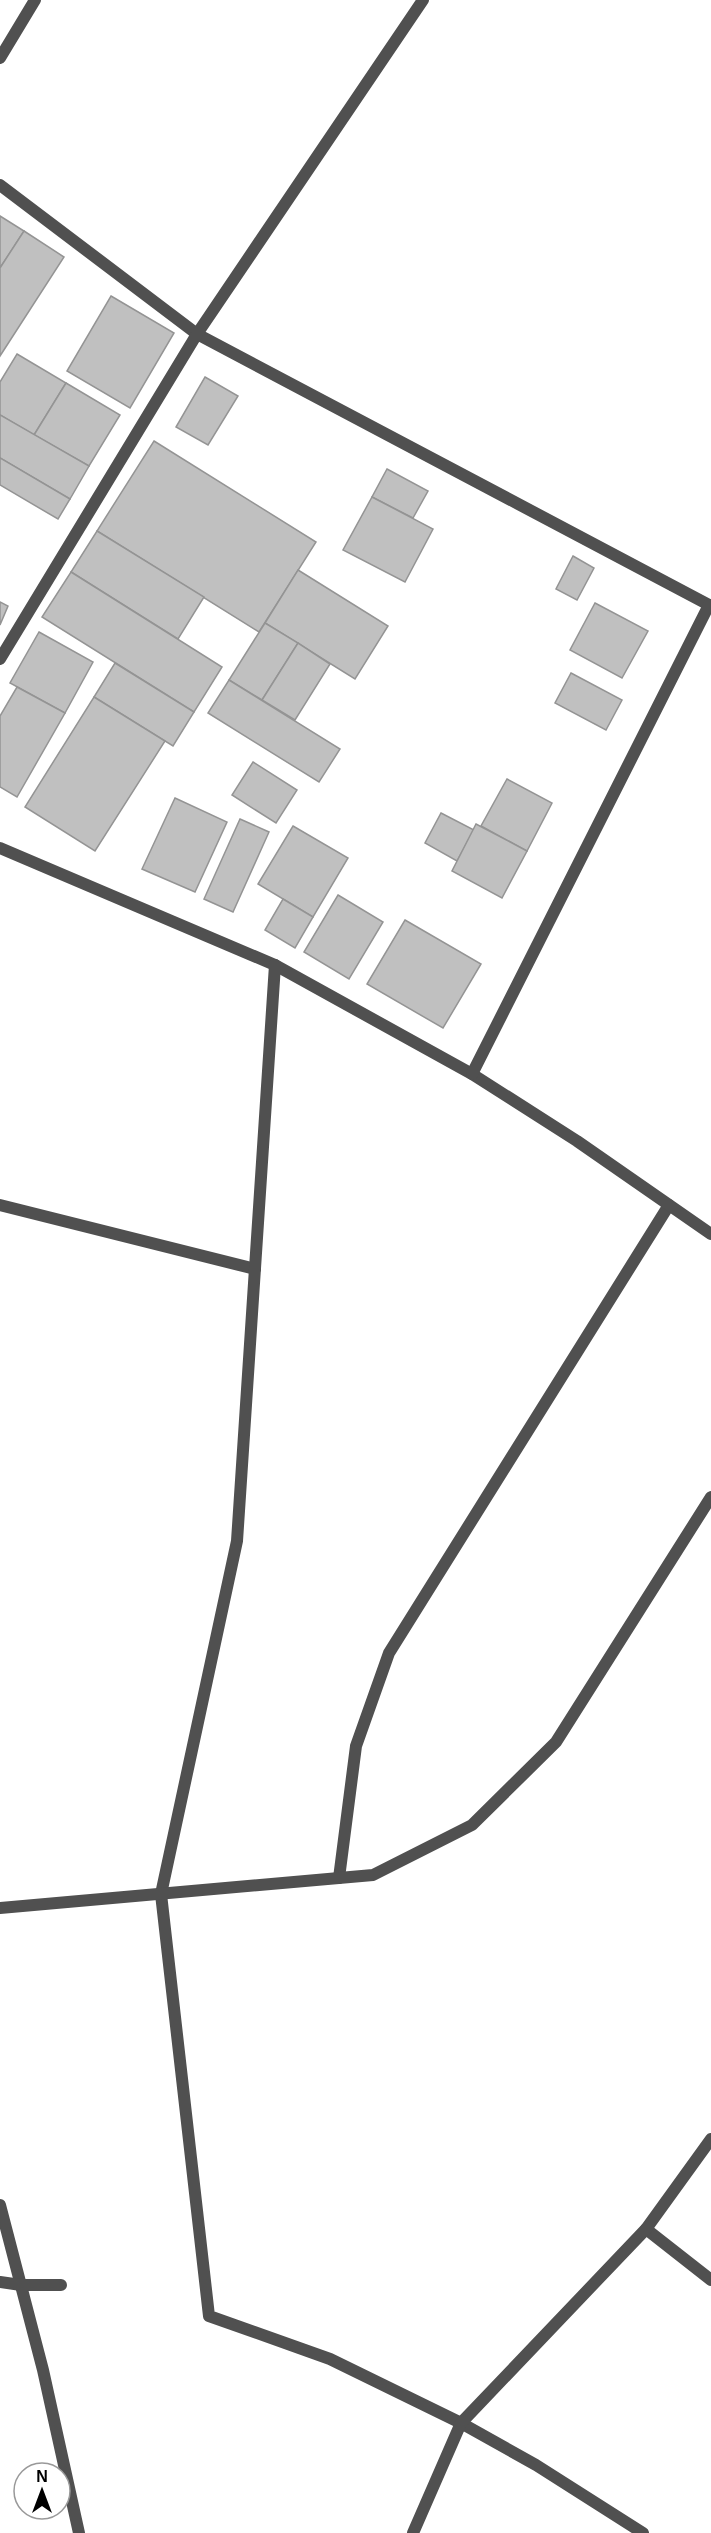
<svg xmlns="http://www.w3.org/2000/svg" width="711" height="2533" font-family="Helvetica,sans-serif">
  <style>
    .building { fill: #c0c0c0; stroke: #949494; stroke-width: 1.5 }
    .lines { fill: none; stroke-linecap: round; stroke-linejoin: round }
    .lane { stroke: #505050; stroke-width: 12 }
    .street { stroke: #505050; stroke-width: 12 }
  </style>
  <rect width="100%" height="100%" fill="#fff"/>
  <g class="building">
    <polygon points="0,216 24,231 0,268"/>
    <polygon points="24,231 64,257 0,356 0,268"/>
    <polygon points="111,296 174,333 130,408 67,371"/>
    <polygon points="17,354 66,383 34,435 0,415 0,382"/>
    <polygon points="205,377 238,396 208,445 176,427"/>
    <polygon points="66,383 120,415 89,466 34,435"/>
    <polygon points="0,415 89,466 70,499 0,458"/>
    <polygon points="154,441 316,542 259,632 97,531"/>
    <polygon points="0,458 70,499 58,519 0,485"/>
    <polygon points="387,469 428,491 413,518 372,497"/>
    <polygon points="372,497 433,529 405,582 343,550"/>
    <polygon points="97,531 204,597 178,639 71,572"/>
    <polygon points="573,556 594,568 577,600 556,589"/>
    <polygon points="298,570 388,626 355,679 265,623"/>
    <polygon points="71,572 222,667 194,712 42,617"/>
    <polygon points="0,602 8,606 0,625"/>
    <polygon points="595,603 648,631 622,678 570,650"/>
    <polygon points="265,623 298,643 262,700 229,680"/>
    <polygon points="39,632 93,662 65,713 10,683"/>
    <polygon points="298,643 330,664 295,720 262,700"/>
    <polygon points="115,663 194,712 173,746 94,697"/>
    <polygon points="571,673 622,700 606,730 555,703"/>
    <polygon points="229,680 340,749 319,782 208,713"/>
    <polygon points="17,687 65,713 17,797 0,787 0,716"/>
    <polygon points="94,697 165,741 95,851 25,807"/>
    <polygon points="253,762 297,790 276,823 232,795"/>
    <polygon points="507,779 552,803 527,851 481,826"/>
    <polygon points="175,798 227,822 195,892 142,869"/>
    <polygon points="441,813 474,830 457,861 425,843"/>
    <polygon points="240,819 269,832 233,912 204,899"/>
    <polygon points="476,824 527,851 502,898 452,871"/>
    <polygon points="293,826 348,858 313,917 258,884"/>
    <polygon points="338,895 383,922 349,979 304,952"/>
    <polygon points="283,899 313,917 295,948 265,930"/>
    <polygon points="405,920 481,964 443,1028 367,984"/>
  </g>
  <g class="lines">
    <g class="lane">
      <polyline points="0,1205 255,1269"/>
      <polyline points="339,1878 356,1746 389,1653 669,1205"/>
    </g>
    <g class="street">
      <polyline points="0,58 35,0"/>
      <polyline points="0,185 197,334 711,606"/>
      <polyline points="0,659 197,334 423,0"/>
      <polyline points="0,848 275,965 472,1074 577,1141 711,1234"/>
      <polyline points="275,965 237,1541 161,1894 209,2316 330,2359 461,2423 536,2465 643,2533"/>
      <polyline points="472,1074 709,605"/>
      <polyline points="0,1908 373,1875 472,1825 556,1742 711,1497"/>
      <polyline points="0,2205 43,2370 79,2533"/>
      <polyline points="646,2229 711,2280"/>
      <polyline points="0,2282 21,2285 61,2285"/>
      <polyline points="413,2533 461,2423 646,2229 711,2139"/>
    </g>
  </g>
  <g transform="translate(42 2491)"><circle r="28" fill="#ffffff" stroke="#999999" stroke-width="1.5"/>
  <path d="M0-4.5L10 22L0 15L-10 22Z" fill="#000000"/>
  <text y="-9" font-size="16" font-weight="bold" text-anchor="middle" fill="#000000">N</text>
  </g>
</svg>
